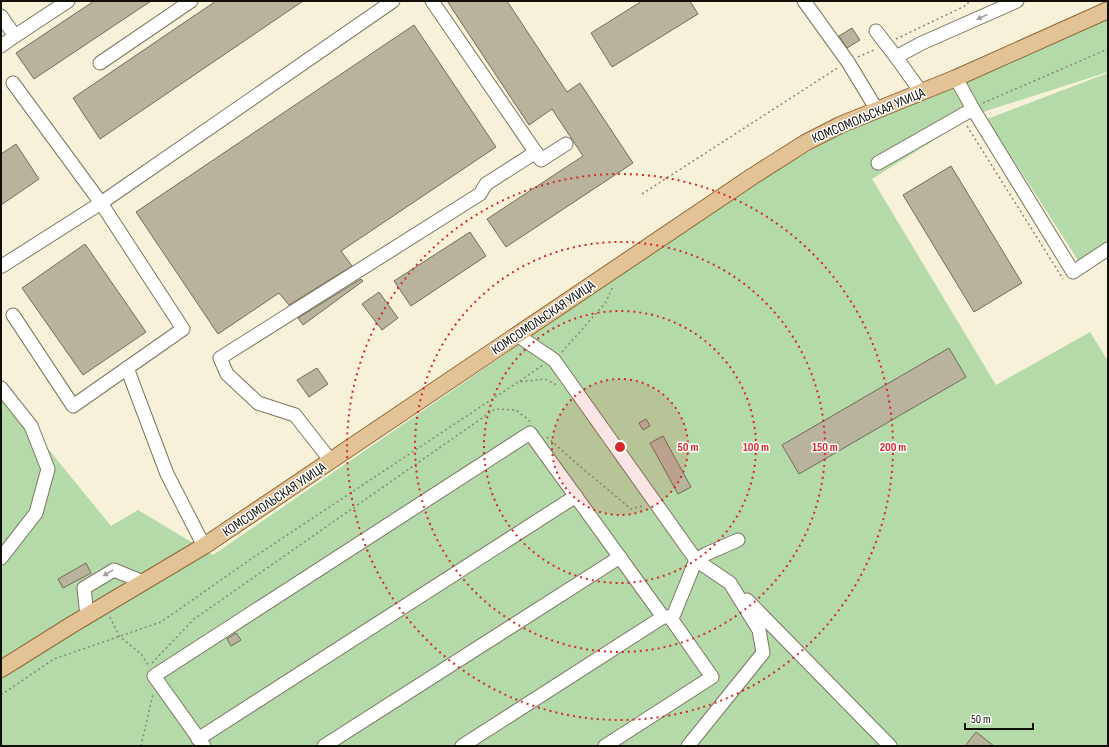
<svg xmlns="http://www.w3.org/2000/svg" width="1109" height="747" font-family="'Sofia Sans Condensed',sans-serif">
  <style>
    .green { fill: #b3daa8 }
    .building { fill: #b9b39d; stroke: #726c58 }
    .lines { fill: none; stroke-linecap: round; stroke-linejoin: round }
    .minor-casing { stroke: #7b7661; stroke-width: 15 }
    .major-casing { stroke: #8e6937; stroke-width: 18 }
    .path { stroke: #898475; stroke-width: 1.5; stroke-dasharray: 2 3; stroke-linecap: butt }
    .minor { stroke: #fff; stroke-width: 13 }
    .major { stroke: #e3c296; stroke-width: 16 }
    .oneway { fill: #a09f9c }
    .ring { fill: none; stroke: #d62828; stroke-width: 2; stroke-dasharray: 2 4 }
    .labels { text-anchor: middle; stroke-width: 3; stroke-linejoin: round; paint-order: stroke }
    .street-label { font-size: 14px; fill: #110f08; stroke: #fff }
    .centre { fill: #d62828; stroke: #fff; stroke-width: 2 }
    .ring-label { font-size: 12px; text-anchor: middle; font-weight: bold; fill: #d62828; stroke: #fff; stroke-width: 3; stroke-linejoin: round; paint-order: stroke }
  </style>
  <rect width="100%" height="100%" fill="#f8f1da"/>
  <g class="green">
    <polygon points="1108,14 1108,72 986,111 963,122 872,179 996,385 1090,332 1108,361 1108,746 1,746 1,391 111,526 138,510 213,555 757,181 863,121"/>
    <polygon points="1108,73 1108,255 1085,271 987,119"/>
  </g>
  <g class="building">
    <polygon points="94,1 151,1 34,79 16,53"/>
    <polygon points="216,1 303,1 100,139 73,98"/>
    <polygon points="447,1 507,1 567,92 580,83 633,163 506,247 487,219 583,156 552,109 529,125"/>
    <polygon points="642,1 690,1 698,14 612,67 591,33"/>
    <polygon points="414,25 496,147 341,251 352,266 289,305 279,293 218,334 136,212"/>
    <polygon points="852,28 860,40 847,48 839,36"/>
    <polygon points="16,144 39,179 1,205 1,154"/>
    <polygon points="951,166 1022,283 974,312 903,195"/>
    <polygon points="470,232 486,256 411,306 394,281"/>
    <polygon points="85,244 146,332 83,375 22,288"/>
    <polygon points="361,279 363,281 303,325 298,318"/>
    <polygon points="379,292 398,318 382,330 362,304"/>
    <polygon points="949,348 966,377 799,474 782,445"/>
    <polygon points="317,368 328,384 309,397 297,380"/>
    <polygon points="646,419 650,426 643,430 639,423"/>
    <polygon points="663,436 691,487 678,494 650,443"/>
    <polygon points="86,563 91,573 63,588 58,579"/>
    <polygon points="236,633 241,640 231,646 227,639"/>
    <polygon points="976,732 994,746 965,746"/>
  </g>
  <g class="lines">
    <defs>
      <g id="minor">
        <polyline points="432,1 541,160 566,144"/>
        <polyline points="804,1 848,62 877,110"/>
        <polyline points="1,16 15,36 68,1"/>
        <polyline points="876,31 896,57"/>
        <polyline points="1,46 15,36"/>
        <polyline points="100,63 191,1"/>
        <polyline points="956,78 973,109 1073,272 1108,249"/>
        <polyline points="13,83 101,203 183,329 73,406 13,315"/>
        <polyline points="921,92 896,57 922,43 1017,1"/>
        <polyline points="878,163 973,109"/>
        <polyline points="1,265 2,266 101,203 393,1"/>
        <polyline points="517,335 554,360 696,560 730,583 759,630 763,653 688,746"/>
        <polyline points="127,368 167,474 204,546"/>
        <polyline points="1,388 31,426 48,469 36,513 1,558"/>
        <polyline points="331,461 295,415 258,403 227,374 220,358 480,194 486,184 536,152"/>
        <polyline points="747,600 890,746"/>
        <polyline points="87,616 84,588 114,570 143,582"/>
        <polyline points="670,617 674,614 696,560 706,554 738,540"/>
        <polyline points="198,739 576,496"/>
        <polyline points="204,746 154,676 530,433 663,617"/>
        <polyline points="324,746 620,557"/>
        <polyline points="462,746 663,617 670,617 712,677 605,746"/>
      </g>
      <polyline id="major" points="1,669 73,624 204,546 753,176 805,143 840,125 956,78 1108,10"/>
    </defs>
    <use href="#minor" class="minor-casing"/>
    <use href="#major" class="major-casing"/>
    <g class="path">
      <polyline points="896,39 967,5 969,1"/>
      <polyline points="858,57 876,49"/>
      <polyline points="983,103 1108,49"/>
      <polyline points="967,126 1063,279"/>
      <polyline points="642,194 839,67"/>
      <polyline points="562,352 606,302 613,286"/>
      <polyline points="520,381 543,365"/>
      <polyline points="547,437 576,463 631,509 642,506 642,503"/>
      <polyline points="110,617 119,636 141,654 149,666"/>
      <polyline points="152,663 194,619 495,409 516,410 531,422"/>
      <polyline points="1,695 54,659 161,622 248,561 518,382 545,379 557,385"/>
      <polyline points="141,746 153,694"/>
    </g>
    <use href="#minor" class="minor"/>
    <use href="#major" class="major"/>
  </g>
  <defs><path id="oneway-solid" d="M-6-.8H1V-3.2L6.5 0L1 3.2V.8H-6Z"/></defs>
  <g class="oneway">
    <use href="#oneway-solid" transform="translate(982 17) rotate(156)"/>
    <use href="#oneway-solid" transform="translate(108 573) rotate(149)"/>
  </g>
  <circle cx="620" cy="447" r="68" fill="#d62828" fill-opacity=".12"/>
  <g class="ring">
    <circle cx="620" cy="447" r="68"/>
    <circle cx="620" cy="447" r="136"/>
    <circle cx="620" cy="447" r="205"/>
    <circle cx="620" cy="447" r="273"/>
  </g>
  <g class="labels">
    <g class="street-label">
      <text transform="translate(868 115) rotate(-23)" y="5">КОМСОМОЛЬСКАЯ УЛИЦА</text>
      <text transform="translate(543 317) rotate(-34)" y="5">КОМСОМОЛЬСКАЯ УЛИЦА</text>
      <text transform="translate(274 499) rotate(-34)" y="5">КОМСОМОЛЬСКАЯ УЛИЦА</text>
    </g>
  </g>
  <circle cx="620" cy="447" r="6" class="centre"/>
  <g class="ring-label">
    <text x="688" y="451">50 m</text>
    <text x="756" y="451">100 m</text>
    <text x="825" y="451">150 m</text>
    <text x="893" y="451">200 m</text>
  </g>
  <rect width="1109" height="747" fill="none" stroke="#110f08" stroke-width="4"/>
  <path d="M965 723v6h68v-6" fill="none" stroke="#110f08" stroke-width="2"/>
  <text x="971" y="723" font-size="12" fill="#110f08" stroke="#ffffff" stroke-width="3" paint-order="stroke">50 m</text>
</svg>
